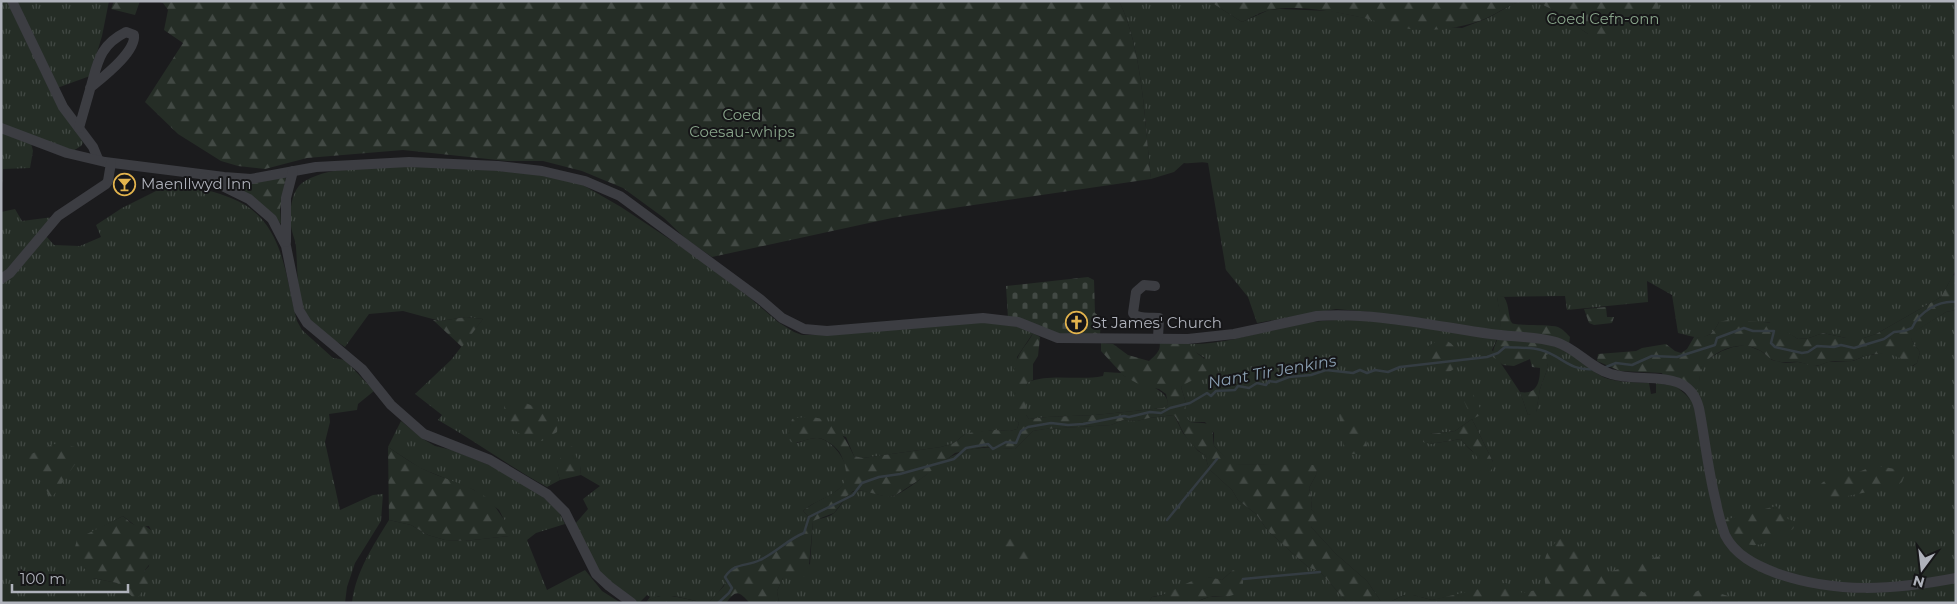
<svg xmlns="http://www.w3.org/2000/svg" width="1957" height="604" font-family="Montserrat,sans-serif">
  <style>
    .grass { fill: url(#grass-tufts); fill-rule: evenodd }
    .forest { fill: url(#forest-firs) }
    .cemetery { fill: url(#cemetery-stones) }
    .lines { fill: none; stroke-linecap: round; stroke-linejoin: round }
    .stream { stroke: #343c42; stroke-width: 2.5 }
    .minor { stroke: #3c3d42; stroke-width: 10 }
    .labels { text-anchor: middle; stroke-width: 4; stroke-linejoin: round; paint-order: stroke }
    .park-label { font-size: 15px; fill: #88a48a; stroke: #161618 }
    .poi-label { font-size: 15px; fill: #afb2bb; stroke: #161618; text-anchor: start }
    .water-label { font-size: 16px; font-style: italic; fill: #8a9fb2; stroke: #161618 }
  </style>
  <defs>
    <pattern id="grass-tufts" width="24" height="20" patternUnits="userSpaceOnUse" patternTransform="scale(1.25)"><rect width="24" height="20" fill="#252d26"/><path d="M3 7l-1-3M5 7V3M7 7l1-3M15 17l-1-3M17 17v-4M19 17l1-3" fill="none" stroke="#424944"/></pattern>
    <pattern id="forest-firs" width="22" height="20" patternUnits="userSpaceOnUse" patternTransform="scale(1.25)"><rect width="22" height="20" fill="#252d26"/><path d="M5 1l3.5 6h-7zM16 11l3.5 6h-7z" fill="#424944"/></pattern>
    <pattern id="cemetery-stones" width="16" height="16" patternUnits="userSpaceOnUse" patternTransform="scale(1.25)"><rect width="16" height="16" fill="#252d26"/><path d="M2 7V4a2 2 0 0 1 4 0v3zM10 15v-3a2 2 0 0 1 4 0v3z" fill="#424944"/></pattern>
  </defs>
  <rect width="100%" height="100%" fill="#1b1b1d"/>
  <g class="grass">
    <polygon points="1,1 7,1 52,95 81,138 83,143 81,146 73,151 1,124"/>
    <polygon points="17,1 109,1 102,36 90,76 57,88"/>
    <path d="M1119,1h90l33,21 27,-12 11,-1 51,2 34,7 72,11 12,-2 13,1 26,-10 25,-14 9,-3h13l20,10 33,23 70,-25v-8h298v269l-15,27 -65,37 -12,4h-18l-23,-5 -14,5 -11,1 -29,-17h-50c-10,21 -22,16 -41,11l-6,-38 -25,-14 1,21 -81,8 -2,-14 -68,1 4,21 -1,13 -130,-19 -34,-3 -79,14 -9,-26 -22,-27 -18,-107c-7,-2 -16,1 -24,0l-10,9 -23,7c-6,-53 -8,-130 -32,-178z"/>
    <polygon points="1,130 31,143 33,151 30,168 3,169 1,206"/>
    <path d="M394,165l76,3 61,6 45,7 45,26 71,47 57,43 29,25 16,10 8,3h25l138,-12h43l25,10 -16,24 -2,63 4,3 -2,6 -7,2 -15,-1 -30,4 -11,9 -13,4 -78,11 -9,-2 -8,-19 -54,-18 -2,9 7,15c6,-2 13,-5 20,-5 15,0 37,29 28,44 -10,15 -30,18 -42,29l6,6 -5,16 -8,3 -23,18 -47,28 -9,12 -8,8h-8l-27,-6h-15l-12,5 3,-4 -3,-2 -7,7h-4l-32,-25 -10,-13 -19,-40 13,-15 -5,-10 17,-13 -19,-11 -1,-9 -23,4 3,10 -13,7c-38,-21 -72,-46 -109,-67l4,-5 -27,-21 36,-34 32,-41 -17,-2 -26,4 -37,-10 -34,3 -24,33c-11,-8 -29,-16 -36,-28 -13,-20 -11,-48 -13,-71 0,-7 -4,-14 -5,-22 -2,-12 0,-35 11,-43 22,-16 65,-15 92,-18z"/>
    <path d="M187,185c14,4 30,7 44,13 53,21 53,74 66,123l5,9 31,28 12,2 29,31 -16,13 -1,6 -28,4 1,8 -5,20 15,68 33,-15 10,-1 -2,27 -26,42 -8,24 -2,16h-344v-320l45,-47 8,9 26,1 21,-9 -5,-12 26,-17 34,-17 12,-5zM123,516l14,11 12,-1 2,4 -2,36 -5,5 2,6 -29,6 -24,-5 9,-51z"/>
    <polygon points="15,209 22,221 53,217 1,277 1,212"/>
    <path d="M1956,310v293h-474l-35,-6 -15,3 -19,-5h-9l-16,8h-6l-15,-22 -31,-27 -25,-27 7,-11 -7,-7 1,-9 -3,-12 7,-13 1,-9 -85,-2 -18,-18v-13l-9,-11h-15l-6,-7 2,-12 -5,-16 24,-29 -13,-8 -3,-6c42,1 82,-17 123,-22 56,-8 129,9 185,17l-5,11 28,42 8,23 8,-3 4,-23 8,-22 -3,-12 16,-6c16,6 27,20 42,28 14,6 32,5 46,6l2,11 5,-1v-10c15,2 25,4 34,17l9,-18 1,-11 6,-11 16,-9 11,-4 13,-2 15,6 11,9 13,3 13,-1 19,4 11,-4 25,-1 12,-5 19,-3 12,2 17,11 4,-3 3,-11 -8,-11 -2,-7 36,-22zM1472,419l21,43c-13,-6 -24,-10 -32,-23l-31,5v-10l25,-3z"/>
    <path d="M1104,372l18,1 2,3c13,5 44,12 44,28l-5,4 -68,7 -48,2 -18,2 -3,-4v-29l2,-4c24,-9 50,-1 75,-6z"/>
    <path d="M1174,415l9,18 15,18 7,4 4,14 23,21 6,10 18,14 12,17 21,19 19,17 12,5 28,31h-155l16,-6h18l6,-27 -11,10 -14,-3 -42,17 -14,3 -4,6h-369l-2,-12 6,-13 27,-14 3,-44c7,-1 16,-3 21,-7 8,-7 11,-19 21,-22 10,-4 27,9 41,4 6,-2 25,-16 31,-21 31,-27 48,-28 88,-25l18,-18 12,-2 66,-4 12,-5 14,1 12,-3z"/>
    <path d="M401,421l22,18 12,7 17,4 42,17 44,26 20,17 7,14 -29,9 -9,7 20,50 38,-20 17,21 19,12h-269c3,-30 22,-59 37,-83l22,5 17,10 17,5 19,1 45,-5 1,-5 -11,-21 -25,-20 -54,-22 -32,-21z"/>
  </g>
  <g class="forest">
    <polygon points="114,1 140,1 135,15 111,9"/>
    <path d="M157,1h962c24,48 26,125 32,178l-191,28 -68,11 -180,39 -26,-18 -22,-21 -41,-30 -41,-17 -39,-10h-36l-104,-11 -96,8 -42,11 -27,-3 -17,-5 -43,-27 -33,-32 38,-59 -19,-13 4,-20 -5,-7z"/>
    <path d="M1209,1h313c-13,4 -23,11 -35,17 -18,8 -42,12 -63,12 -19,0 -37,-6 -56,-11 -25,-6 -72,-15 -98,-9 -10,2 -19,8 -28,12z"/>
    <polygon points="1535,1 1658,1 1659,9 1606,38 1588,34 1555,11"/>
    <polygon points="286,177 280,209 281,224 270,211 217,179"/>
    <path d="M1953,275l3,1v34l-10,2 -35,22 1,7 8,11 -3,11 -5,3c-16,-12 -26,-15 -46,-10 -5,1 -10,4 -14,5 -8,1 -16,-1 -23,1 -5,1 -10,4 -15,4 -6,-1 -10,-3 -15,-4 -9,-1 -17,2 -26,-2 -5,-2 -8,-7 -12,-9 -13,-8 -28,-6 -40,0 -34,17 -12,34 -31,49l-6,-9 -18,-6 -4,-12 -42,-2 -23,-10 1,-7 38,-3 6,-3 24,-4 9,7 6,2 6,-4 7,-12c14,1 19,-3 25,-15l9,-2 52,3 7,9 11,7 11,-1 14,-5 23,5h18l12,-4 65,-37z"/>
    <path d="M1497,297h7c6,9 4,22 8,26 3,3 37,1 46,4 5,2 9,7 12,10l-1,7c-5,1 -5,3 -9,6 -4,2 -10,3 -14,5l2,12 -8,22 -4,24 -8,2 -8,-23c17,3 20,-10 20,-24l-8,-1 -2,-8 -16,7 -11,-1 -10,-8c-1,-9 4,-14 6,-23 3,-13 0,-24 -2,-37z"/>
    <polygon points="1606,307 1607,317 1614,317 1612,323 1594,325 1589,323 1584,309"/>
    <polygon points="466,317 483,319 462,347 433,320 440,321"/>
    <path d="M1033,333l7,4 -2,19 -5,8v16l-5,2 -2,4v29l3,4 18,-2 48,-2 68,-7 5,-4 -2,-10 -7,-5 -17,-3 -18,-10 -23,-25v-8l12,1 15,11 21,6c8,-7 14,-12 9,-23l30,1c2,13 13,15 21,24 -1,17 -18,15 -28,24l5,16 -1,12 5,7c27,3 21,-2 24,24l19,18 85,1 -2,10 -7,13 3,12 -1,9 8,7 -1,5 -7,6 25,27 31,27 15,22h-34l-28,-31 -12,-5 -19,-17 -21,-19 -12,-17 -18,-14 -6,-10 -23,-21 -4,-14c-9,-5 -18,-15 -23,-25 -3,-5 -4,-10 -8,-15l-25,3 -12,3 -14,-1 -12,5 -66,4 -12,2 -18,18 -31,-2 -29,6 -33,25 -26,17 -9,2 -27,-7 -7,1 -6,5 -13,17 -21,8 -5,55 -25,2 -6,13 2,12h-29c-11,-11 -13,-15 -24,0h-81c21,-16 41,0 64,-1l15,-16c2,-6 0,-13 7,-17 8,-6 17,-5 26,-8 18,-6 30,-22 47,-28l5,-16 -6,-6c23,-19 57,-18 37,-58 -3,-6 -16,-15 -22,-15 -10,-1 -17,6 -27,4l-4,-6 5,-17c34,-8 49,8 62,37l9,2 78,-11 13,-4 11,-9 9,-2 21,-2 15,1 7,-2 2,-6 -4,-3c-1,-20 -6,-46 3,-63 4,-9 11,-15 15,-24z"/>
    <path d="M1441,339c12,3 14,8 18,19 -6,28 -33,8 -31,-12z"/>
    <path d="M1473,394l10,20 -11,5 21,43c0,6 -1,10 -8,11 -6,-5 -5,-13 -10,-19 -4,-5 -10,-8 -14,-15l-31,5 -7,-2 1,-4 6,-4 25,-3 17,-12 -9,-20z"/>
    <path d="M510,397l41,16 7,6 -1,13 -15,9c-22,-4 -42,-14 -37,-41z"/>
    <polygon points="1361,411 1368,452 1345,455 1339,414"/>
    <path d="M53,444l15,1 17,5 -34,49c-7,-15 -17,-29 -31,-40z"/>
    <polygon points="572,446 580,466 581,475 560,480 557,470 562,452"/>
    <path d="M388,447c11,7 22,15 33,21 21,11 45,15 65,29 12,9 15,24 28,31l-5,8 -45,5 -19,-1 -17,-5 -17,-10 -22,-5z"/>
    <polygon points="1879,466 1900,470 1904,477 1902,482 1896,486 1843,497 1828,502 1816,499 1815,490 1823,482 1833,478 1854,474 1866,469"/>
    <path d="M1776,506l12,13 8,3 -3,7c-31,18 -49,28 -69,-9z"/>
    <path d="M123,516c8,7 11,11 22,10l6,4 2,30 -9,11 6,10 -14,19 -19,-17 -24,-5 -20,-22 4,-17z"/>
    <polygon points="1008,524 1036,562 1001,564"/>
    <path d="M1563,537c15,12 23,22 30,40l67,-21 -2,18 -18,10 -1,6 11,6 34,2 19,-10 47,15h-362l16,-8h9l19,5 73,-17 12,4 5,6 24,-5c-4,-23 -4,-38 17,-51z"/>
    <path d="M1233,570l5,1c11,13 3,24 -13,26 -5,0 -10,-1 -15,0 -7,1 -12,5 -19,6 -14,1 -29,0 -43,0l4,-6c19,-2 34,-17 55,-20 4,0 10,2 15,3z"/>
  </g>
  <polygon class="cemetery" points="1088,277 1094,280 1095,313 1101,318 1100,335 1060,336 1008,319 1006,286"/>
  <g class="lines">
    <g class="stream">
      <path d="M1606,367l10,-4 16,2 20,-9 25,1 38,-12 2,-7 27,-10 9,3h21l-3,12 4,4 27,6 6,-1 9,-6 17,1 7,-2 13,3 30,-9 10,-7 10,-1 8,-3c7,-16 27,-28 44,-26"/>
      <polyline points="1167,520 1217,459"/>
      <polyline points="1243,579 1320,572"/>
      <path d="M718,603l11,-10 3,-5 -7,-11c10,-15 21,-10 35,-17 16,-7 28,-21 44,-27l5,-16 44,-22 9,-12 17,-6 21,-3 54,-15 12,-11 22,-4 5,5 13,-7 10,1 5,-12 7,-4 23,-4 17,2 15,-1 41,-8 5,1 21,-5 11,1 9,-5 20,-5 17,-10 4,3 5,-5 19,-1 3,-4 11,2 8,-5 9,2 3,-4 7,1 13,-5 22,-2 15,-5 27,3 7,-3 7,3 8,-3 13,2 12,-5 87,-10 11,-4 7,-6c12,1 25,0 36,3 22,6 27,21 52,19"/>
    </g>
    <g class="minor">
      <polyline points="12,1 63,107 93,147 98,159"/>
      <path d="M1,128l66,25 38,9 119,15 27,2 65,-12 93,-5 89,4 44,5 43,10 35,15 140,103 22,19 22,11 23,2 156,-13 35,4 40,16 130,1 46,-5 83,-18c58,-4 117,10 174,18 21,3 44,2 65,8 20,6 34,26 55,32 32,10 77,-8 88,34 6,31 9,63 17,94 2,11 5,22 9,33 10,20 30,30 51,38 60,21 118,17 180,5"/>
      <path d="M79,128c4,-14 8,-28 12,-42 7,-25 9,-41 35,-54l8,3c2,17 -31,42 -44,53"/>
      <polyline points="204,177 249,199 272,219 286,246 299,310 307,323 362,369 391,405 424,434 490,460 547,494 565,512 596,574 609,586 632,603"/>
      <polyline points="286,242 286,198 293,171"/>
      <polyline points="1,279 10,273 58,216 106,184 108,181 111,163"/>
      <path d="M1155,286l-11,-1 -8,7 -3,21c5,7 17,4 26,5l-1,20"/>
    </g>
  </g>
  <defs>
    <symbol id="bar-ring" viewBox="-11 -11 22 22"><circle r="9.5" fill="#161618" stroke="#e3b44d" stroke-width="1.5"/><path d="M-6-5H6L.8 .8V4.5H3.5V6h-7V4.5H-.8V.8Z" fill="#e3b44d"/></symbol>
    <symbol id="church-ring" viewBox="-11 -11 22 22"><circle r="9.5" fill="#161618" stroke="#e3b44d" stroke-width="1.5"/><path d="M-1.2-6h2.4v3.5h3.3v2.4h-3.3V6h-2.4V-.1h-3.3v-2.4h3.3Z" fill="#e3b44d"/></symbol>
  </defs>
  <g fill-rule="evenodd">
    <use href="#bar-ring" x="112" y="172" width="25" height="25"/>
    <use href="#church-ring" x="1064" y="310" width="25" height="25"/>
  </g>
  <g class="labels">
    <g class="park-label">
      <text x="1603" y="24">Coed Cefn-onn</text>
      <text x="742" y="120">Coed<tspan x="742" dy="17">Coesau-whips</tspan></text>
    </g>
    <g class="poi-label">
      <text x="141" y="189">Maenllwyd Inn</text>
      <text x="1092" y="328">St James' Church</text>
    </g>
    <g class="water-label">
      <text transform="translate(1272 371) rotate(-10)" y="6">Nant Tir Jenkins</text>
    </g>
  </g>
  <rect width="1957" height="604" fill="none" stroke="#afb2bb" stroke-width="5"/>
  <g transform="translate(1922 569) rotate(195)" stroke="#161618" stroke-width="4" paint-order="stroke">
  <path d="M0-4L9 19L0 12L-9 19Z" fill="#afb2bb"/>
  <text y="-8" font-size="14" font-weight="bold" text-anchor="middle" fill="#afb2bb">N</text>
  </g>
  <path d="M12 584v8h116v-8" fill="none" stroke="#afb2bb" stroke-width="2.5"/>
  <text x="20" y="584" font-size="15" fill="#afb2bb" stroke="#161618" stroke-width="4" paint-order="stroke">100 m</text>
</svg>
